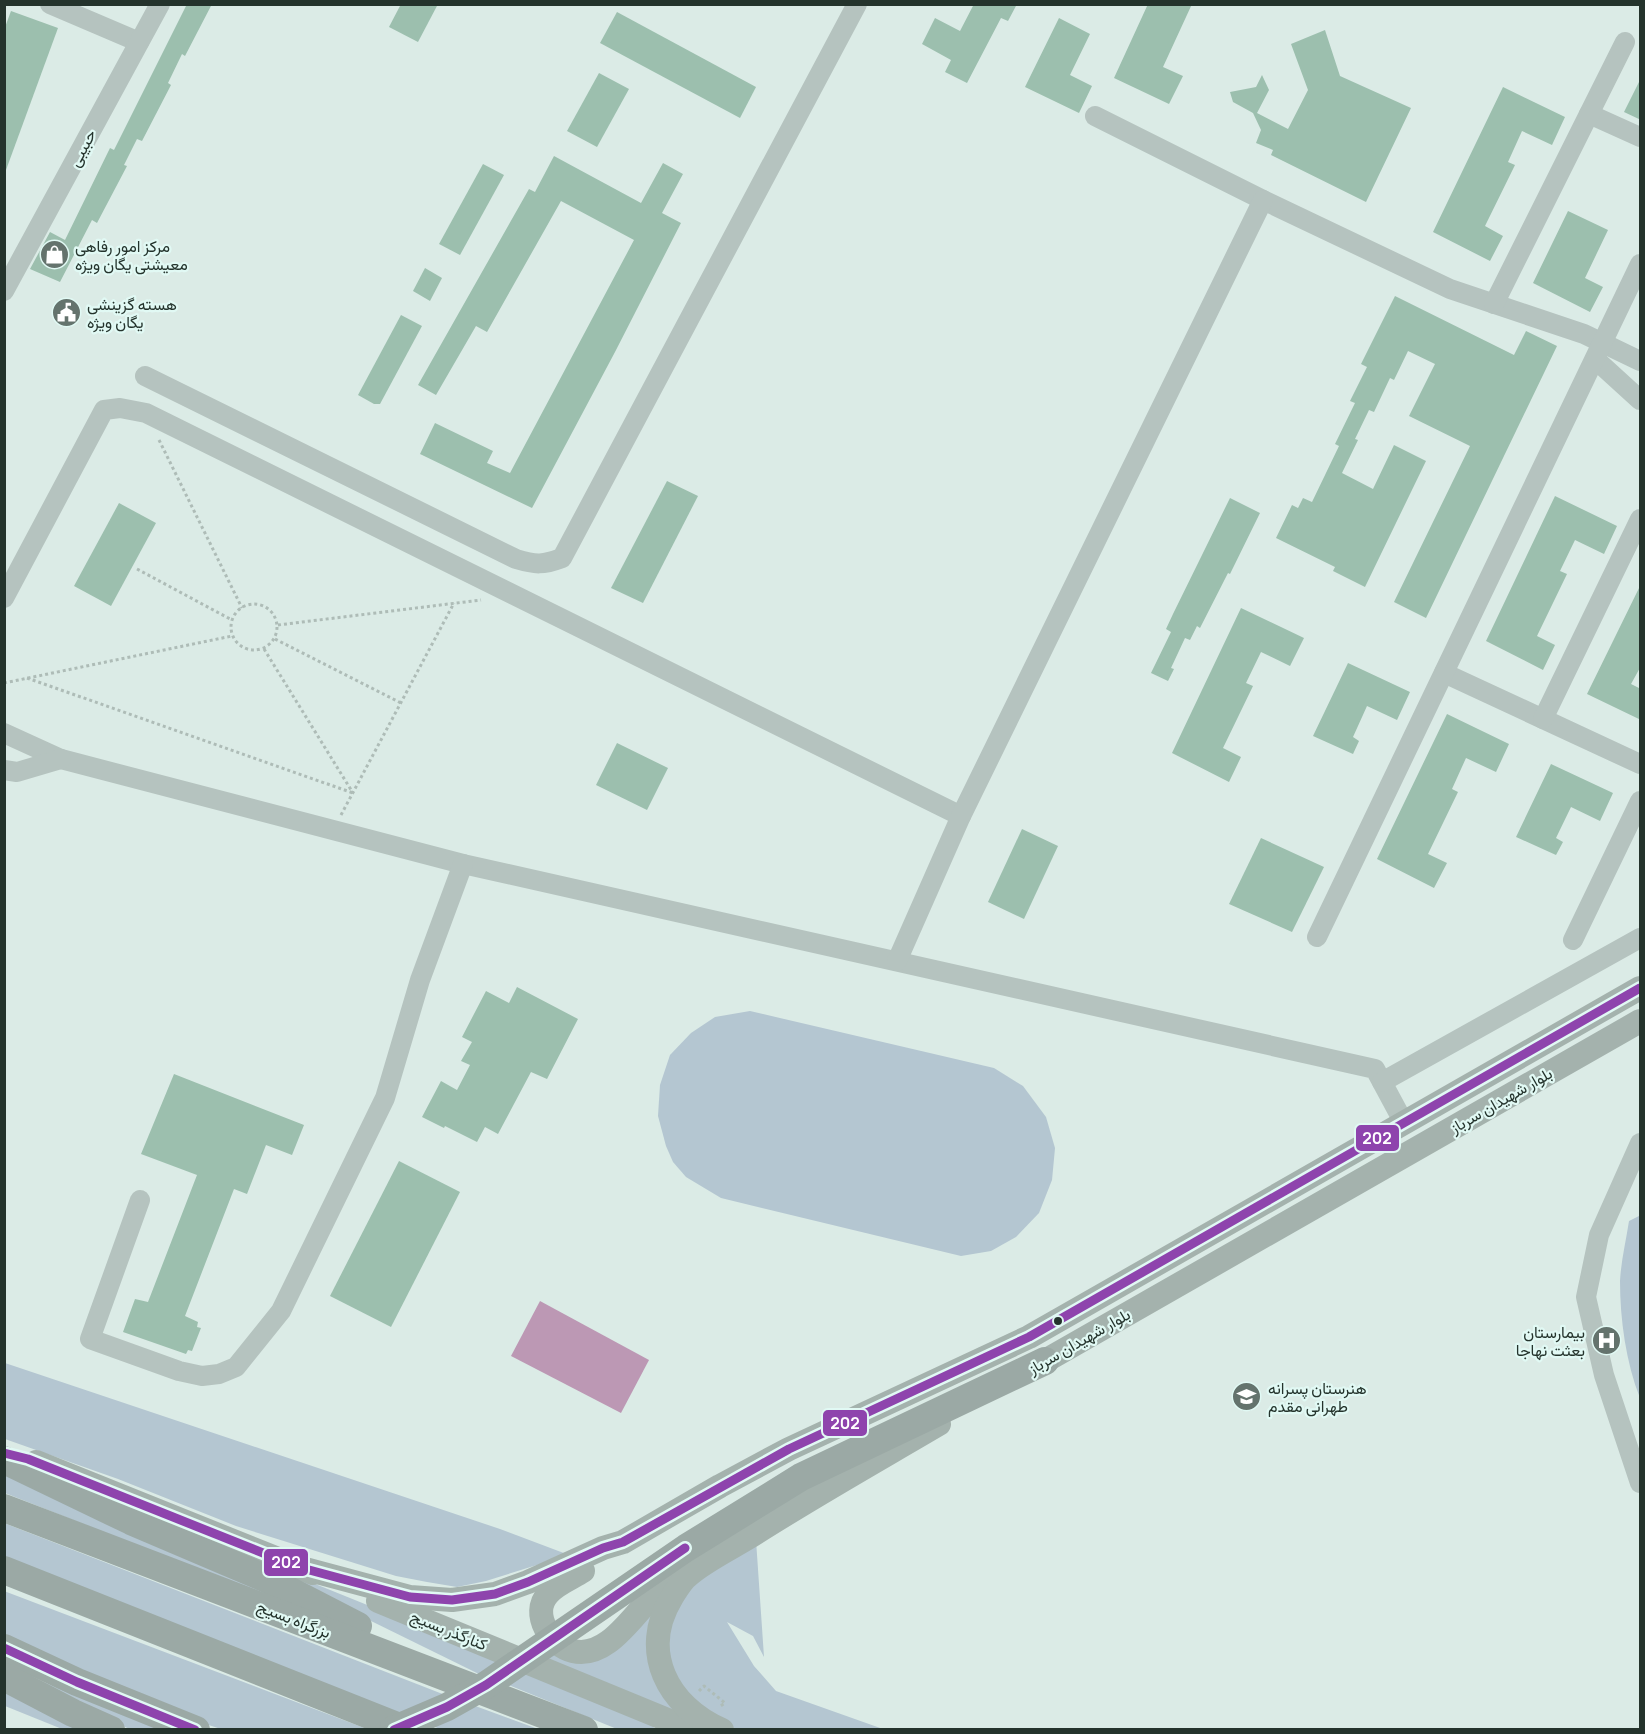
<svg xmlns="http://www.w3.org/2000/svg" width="1645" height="1734" font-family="Manrope,Vazirmatn,sans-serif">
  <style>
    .green { fill: #b4c6d1 }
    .water { fill: #bc98b4 }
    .building { fill: #9cbfae }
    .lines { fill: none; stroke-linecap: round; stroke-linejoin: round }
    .path { stroke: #aebcb7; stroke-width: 3; stroke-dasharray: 3 3; stroke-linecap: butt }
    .minor { stroke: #b5c3bf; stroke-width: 20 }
    .major { stroke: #a4b2ad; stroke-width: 24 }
    .highway { stroke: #9ba9a5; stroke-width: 28 }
    .bus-1-casing { stroke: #e1f9f4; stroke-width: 14 }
    .bus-1 { stroke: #8e44ad; stroke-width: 9 }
    .bus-dot { fill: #24332c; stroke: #e1f9f4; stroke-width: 2 }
    .labels { text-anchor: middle; stroke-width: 4.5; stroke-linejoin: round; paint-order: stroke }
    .street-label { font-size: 16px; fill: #24332c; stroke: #e1f9f4 }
    .poi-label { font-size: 16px; fill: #24332c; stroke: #e1f9f4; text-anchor: start }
    .line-badge { stroke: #e1f9f4; stroke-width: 2 }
    .badge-label { font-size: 16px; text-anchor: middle; font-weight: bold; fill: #fff }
  </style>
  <rect width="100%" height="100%" fill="#dbebe6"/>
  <g class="green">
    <polygon points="750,1011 994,1068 1023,1086 1046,1117 1055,1148 1052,1180 1039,1213 1016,1237 991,1251 961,1256 721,1198 686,1177 673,1162 666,1146 658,1116 660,1085 670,1055 691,1033 715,1017"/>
    <path d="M1639,1216h1v182c-14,-35 -20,-79 -20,-117 1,-20 6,-40 9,-60z"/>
    <polygon points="5,1363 500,1529 569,1555 486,1581 457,1587 427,1582 396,1576 236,1526 118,1479 5,1439"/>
    <polygon points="4,1469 363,1635 5,1493"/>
    <polygon points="4,1523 440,1693 538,1729 440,1729 5,1561"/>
    <polygon points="204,1539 506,1661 483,1676"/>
    <polygon points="756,1540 764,1657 753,1636 727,1622 754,1666 776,1691 883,1729 737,1729 716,1721 674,1683 666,1629 691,1582"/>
    <polygon points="4,1591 367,1729 224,1730 190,1719 5,1638"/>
    <polygon points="660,1605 678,1706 669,1714 541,1658 551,1651 562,1657"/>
    <polygon points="5,1667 164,1729 130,1729 103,1718"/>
    <polygon points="525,1668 660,1723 652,1729 617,1729 504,1683"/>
    <polygon points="4,1686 89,1729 62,1729 5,1706"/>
  </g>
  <polygon class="water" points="540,1301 649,1360 621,1413 511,1356"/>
  <g class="building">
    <polygon points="187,4 212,4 185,56 182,54 168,83 171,85 142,141 137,139 124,165 127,166 97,223 92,220 60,282 30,269 50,232 65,240 110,148 114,150"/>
    <polygon points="401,4 438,4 418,42 389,27"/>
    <polygon points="974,4 1017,4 1008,21 1001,18 967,83 945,72 951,60 922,44 935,18 960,31"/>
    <polygon points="1148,4 1192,4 1163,67 1183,76 1169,104 1114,78"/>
    <polygon points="11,11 58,28 6,170 4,170 4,30"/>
    <polygon points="617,12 756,87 740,118 600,43"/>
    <polygon points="1059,18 1090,34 1070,75 1092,86 1079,113 1025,87"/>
    <polygon points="1325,30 1340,76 1411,108 1366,202 1271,155 1273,150 1256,143 1261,130 1253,113 1233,102 1230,92 1256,87 1262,75 1269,90 1257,113 1288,129 1308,90 1291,44"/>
    <polygon points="599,73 629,89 597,147 567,131"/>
    <polygon points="1641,78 1641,120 1624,112"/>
    <polygon points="1503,87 1565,117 1552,145 1522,131 1508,162 1515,165 1485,226 1503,236 1490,261 1433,232"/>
    <polygon points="554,156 641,203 663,163 683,174 662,213 681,223 615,352 532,508 420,454 435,423 493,451 487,463 510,473 634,240 561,201 487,332 476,326 436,395 418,385 529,189 535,192"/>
    <polygon points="483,164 504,175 460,255 439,244"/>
    <polygon points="1568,211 1608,230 1585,278 1603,287 1590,312 1533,283"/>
    <polygon points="425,268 442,278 430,301 413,291"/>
    <polygon points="1395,296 1514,355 1526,331 1557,346 1426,618 1394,602 1470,446 1409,416 1435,364 1408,351 1394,380 1390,378 1374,412 1369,410 1355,439 1358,440 1342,473 1373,489 1394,445 1426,461 1365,587 1333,571 1335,567 1276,538 1292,505 1298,508 1303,498 1312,502 1339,446 1335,444 1355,403 1350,401 1367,367 1361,364"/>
    <polygon points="401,315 422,326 380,404 374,404 358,395"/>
    <polygon points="667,481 698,496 643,603 611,588"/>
    <polygon points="1555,496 1617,526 1604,554 1575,540 1560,571 1567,574 1537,636 1555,645 1543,670 1486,641"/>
    <polygon points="1230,498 1260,513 1230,574 1228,573 1200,628 1197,626 1190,640 1185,638 1171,668 1174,669 1168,681 1151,673 1171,632 1166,629 1173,614"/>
    <polygon points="119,503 156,523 111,606 74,586"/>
    <polygon points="1641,584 1641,666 1631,684 1641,689 1641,720 1587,694"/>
    <polygon points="1241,608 1304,638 1290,666 1261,652 1246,683 1253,686 1223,748 1241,757 1229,782 1172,753"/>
    <polygon points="1348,663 1410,692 1397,720 1367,706 1353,737 1359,741 1353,754 1313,736"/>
    <polygon points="1447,714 1509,744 1496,772 1466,758 1452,789 1458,792 1428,854 1447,863 1434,888 1377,859"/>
    <polygon points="617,743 668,768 647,810 596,785"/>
    <polygon points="1551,764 1613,793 1600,821 1571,807 1556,838 1563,842 1556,855 1516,837"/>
    <polygon points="1022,829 1058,846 1024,919 988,902"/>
    <polygon points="1261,838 1324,867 1292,932 1229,904"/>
    <polygon points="517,987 578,1019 547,1079 531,1072 498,1134 485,1127 477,1142 445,1126 444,1128 422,1117 441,1081 457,1090 470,1065 461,1061 472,1042 462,1037 486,991 509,1003"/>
    <polygon points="174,1074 304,1125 292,1155 266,1145 247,1194 234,1189 185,1316 198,1322 197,1327 201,1328 192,1351 188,1350 186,1354 123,1332 135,1299 148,1302 197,1175 141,1154"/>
    <polygon points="399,1161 460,1192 391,1327 330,1296"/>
  </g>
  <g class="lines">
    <g class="path">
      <polyline points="159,440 242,608"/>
      <polyline points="137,569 232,620"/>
      <circle cx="254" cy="627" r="23"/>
      <polyline points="278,625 481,600"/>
      <polyline points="275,639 401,703"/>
      <polyline points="264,649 353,793"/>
      <polyline points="27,678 353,793"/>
      <polyline points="4,683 232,636"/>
      <polyline points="341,815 454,603"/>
      <polyline points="699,1691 704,1686 725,1703 719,1707"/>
    </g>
    <g class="minor">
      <polyline points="50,4 139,42"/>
      <polyline points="1589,114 1640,137"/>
      <polyline points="1095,116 1263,200 1450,289 1584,334 1640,361"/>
      <polyline points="4,291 160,4"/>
      <polyline points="1494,304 1625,42"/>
      <polyline points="1595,359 1640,400"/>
      <path d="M145,376l371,183c20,6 27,6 46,-1l295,-554"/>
      <polyline points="4,598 104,410 120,408 146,413 961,816"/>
      <polyline points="1444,673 1640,764"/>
      <polyline points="1543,719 1640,519"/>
      <polyline points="4,733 61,759 463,864 1375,1069 1404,1123"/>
      <polyline points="4,770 17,772 61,759"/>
      <polyline points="1317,937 1640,264"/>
      <polyline points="1573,940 1640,801"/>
      <polyline points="897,961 961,816 1263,200"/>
      <polyline points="1382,1082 1640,938"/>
      <polyline points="1640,1143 1599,1235 1586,1297 1604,1375 1640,1483"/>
      <polyline points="140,1200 90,1339 179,1371 202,1376 219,1374 236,1367 281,1311 385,1098 420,980 463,864"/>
    </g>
    <g class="major">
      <polyline points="1031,1369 1640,1021"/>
      <polyline points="36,1462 313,1573"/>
      <polyline points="298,1567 410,1597 452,1600 495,1594 528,1582 603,1548 623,1542 720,1486 789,1449 1029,1337 1640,988"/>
      <path d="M583,1571c-11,7 -27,13 -35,23 -18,20 3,52 25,57 34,8 59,-35 80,-55 8,-7 18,-13 27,-18"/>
      <polyline points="378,1601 692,1730"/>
      <path d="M722,1730c-55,-24 -83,-79 -50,-133 5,-8 10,-17 17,-22 14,-13 44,-28 62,-39 61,-39 125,-75 188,-112"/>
    </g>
    <g class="highway">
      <polyline points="4,1460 131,1521 267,1579 358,1626"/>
      <polyline points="4,1508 584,1730"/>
      <polyline points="4,1570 407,1730"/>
      <polyline points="4,1648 77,1682 196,1730"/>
      <polyline points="4,1677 73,1713 111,1730"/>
      <polyline points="393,1730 447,1707 486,1685 686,1548 801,1477 1045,1361"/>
    </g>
    <defs>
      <g id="bus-1">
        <polyline points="4,1453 28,1459 298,1567 410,1597 452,1600 495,1594 528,1582 603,1548 623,1542 789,1449 1029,1337 1640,988"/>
        <polyline points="4,1648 77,1682 195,1730"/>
        <polyline points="394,1730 447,1707 486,1685 685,1548"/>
      </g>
    </defs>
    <use href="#bus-1" class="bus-1-casing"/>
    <use href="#bus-1" class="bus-1"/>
  </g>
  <defs>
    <symbol id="shop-disc" viewBox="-11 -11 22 22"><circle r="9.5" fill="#64736d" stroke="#e1f9f4"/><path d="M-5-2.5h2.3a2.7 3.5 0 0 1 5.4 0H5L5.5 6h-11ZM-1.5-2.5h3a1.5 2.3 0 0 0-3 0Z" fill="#fff"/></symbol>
    <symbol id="civic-disc" viewBox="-11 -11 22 22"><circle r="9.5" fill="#64736d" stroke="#e1f9f4"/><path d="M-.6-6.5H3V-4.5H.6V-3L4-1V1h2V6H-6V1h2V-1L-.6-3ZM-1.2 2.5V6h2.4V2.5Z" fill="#fff"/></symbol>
    <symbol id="hospital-disc" viewBox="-11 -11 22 22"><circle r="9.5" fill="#64736d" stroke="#e1f9f4"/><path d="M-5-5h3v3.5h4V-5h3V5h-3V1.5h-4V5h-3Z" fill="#fff"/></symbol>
    <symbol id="school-disc" viewBox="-11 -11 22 22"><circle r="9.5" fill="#64736d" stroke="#e1f9f4"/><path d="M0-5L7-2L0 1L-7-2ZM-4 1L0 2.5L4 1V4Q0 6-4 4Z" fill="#fff"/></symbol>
  </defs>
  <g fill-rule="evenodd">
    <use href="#shop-disc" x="38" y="238" width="33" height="33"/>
    <use href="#civic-disc" x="50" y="296" width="33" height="33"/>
    <use href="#hospital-disc" x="1590" y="1324" width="33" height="33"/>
    <use href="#school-disc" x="1230" y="1380" width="33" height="33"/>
  </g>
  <circle class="bus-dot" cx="1058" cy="1321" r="5"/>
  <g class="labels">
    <g class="street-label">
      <text transform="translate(82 148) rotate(-62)" y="6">حبیبی</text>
      <text transform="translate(1501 1100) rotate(-30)" y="6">بلوار شهیدان سرباز</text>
      <text transform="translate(1079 1341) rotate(-30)" y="6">بلوار شهیدان سرباز</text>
      <text transform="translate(294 1619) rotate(21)" y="6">بزرگراه بسیج</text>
      <text transform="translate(449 1630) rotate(22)" y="6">کنارگذر بسیج</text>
    </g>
    <g class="poi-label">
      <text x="75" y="252">مرکز امور رفاهی<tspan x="75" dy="18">معیشتی یگان ویژه</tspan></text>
      <text x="87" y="310">هسته گزینشی<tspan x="87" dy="18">یگان ویژه</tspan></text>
      <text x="1585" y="1338" text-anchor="end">بیمارستان<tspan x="1585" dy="18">بعثت نهاجا</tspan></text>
      <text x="1268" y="1394">هنرستان پسرانه<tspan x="1268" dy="18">طهرانی مقدم</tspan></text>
    </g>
  </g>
  <g class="line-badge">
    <rect x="1355" y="1124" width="45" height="28" rx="6" fill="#8e44ad"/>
    <rect x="822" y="1409" width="46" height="28" rx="6" fill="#8e44ad"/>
    <rect x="263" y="1548" width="46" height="29" rx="6" fill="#8e44ad"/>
  </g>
  <g class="badge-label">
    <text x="1377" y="1144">202</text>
    <text x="845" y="1429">202</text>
    <text x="286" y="1568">202</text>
  </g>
  <rect width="1645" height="1734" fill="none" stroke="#24332c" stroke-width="12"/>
</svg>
